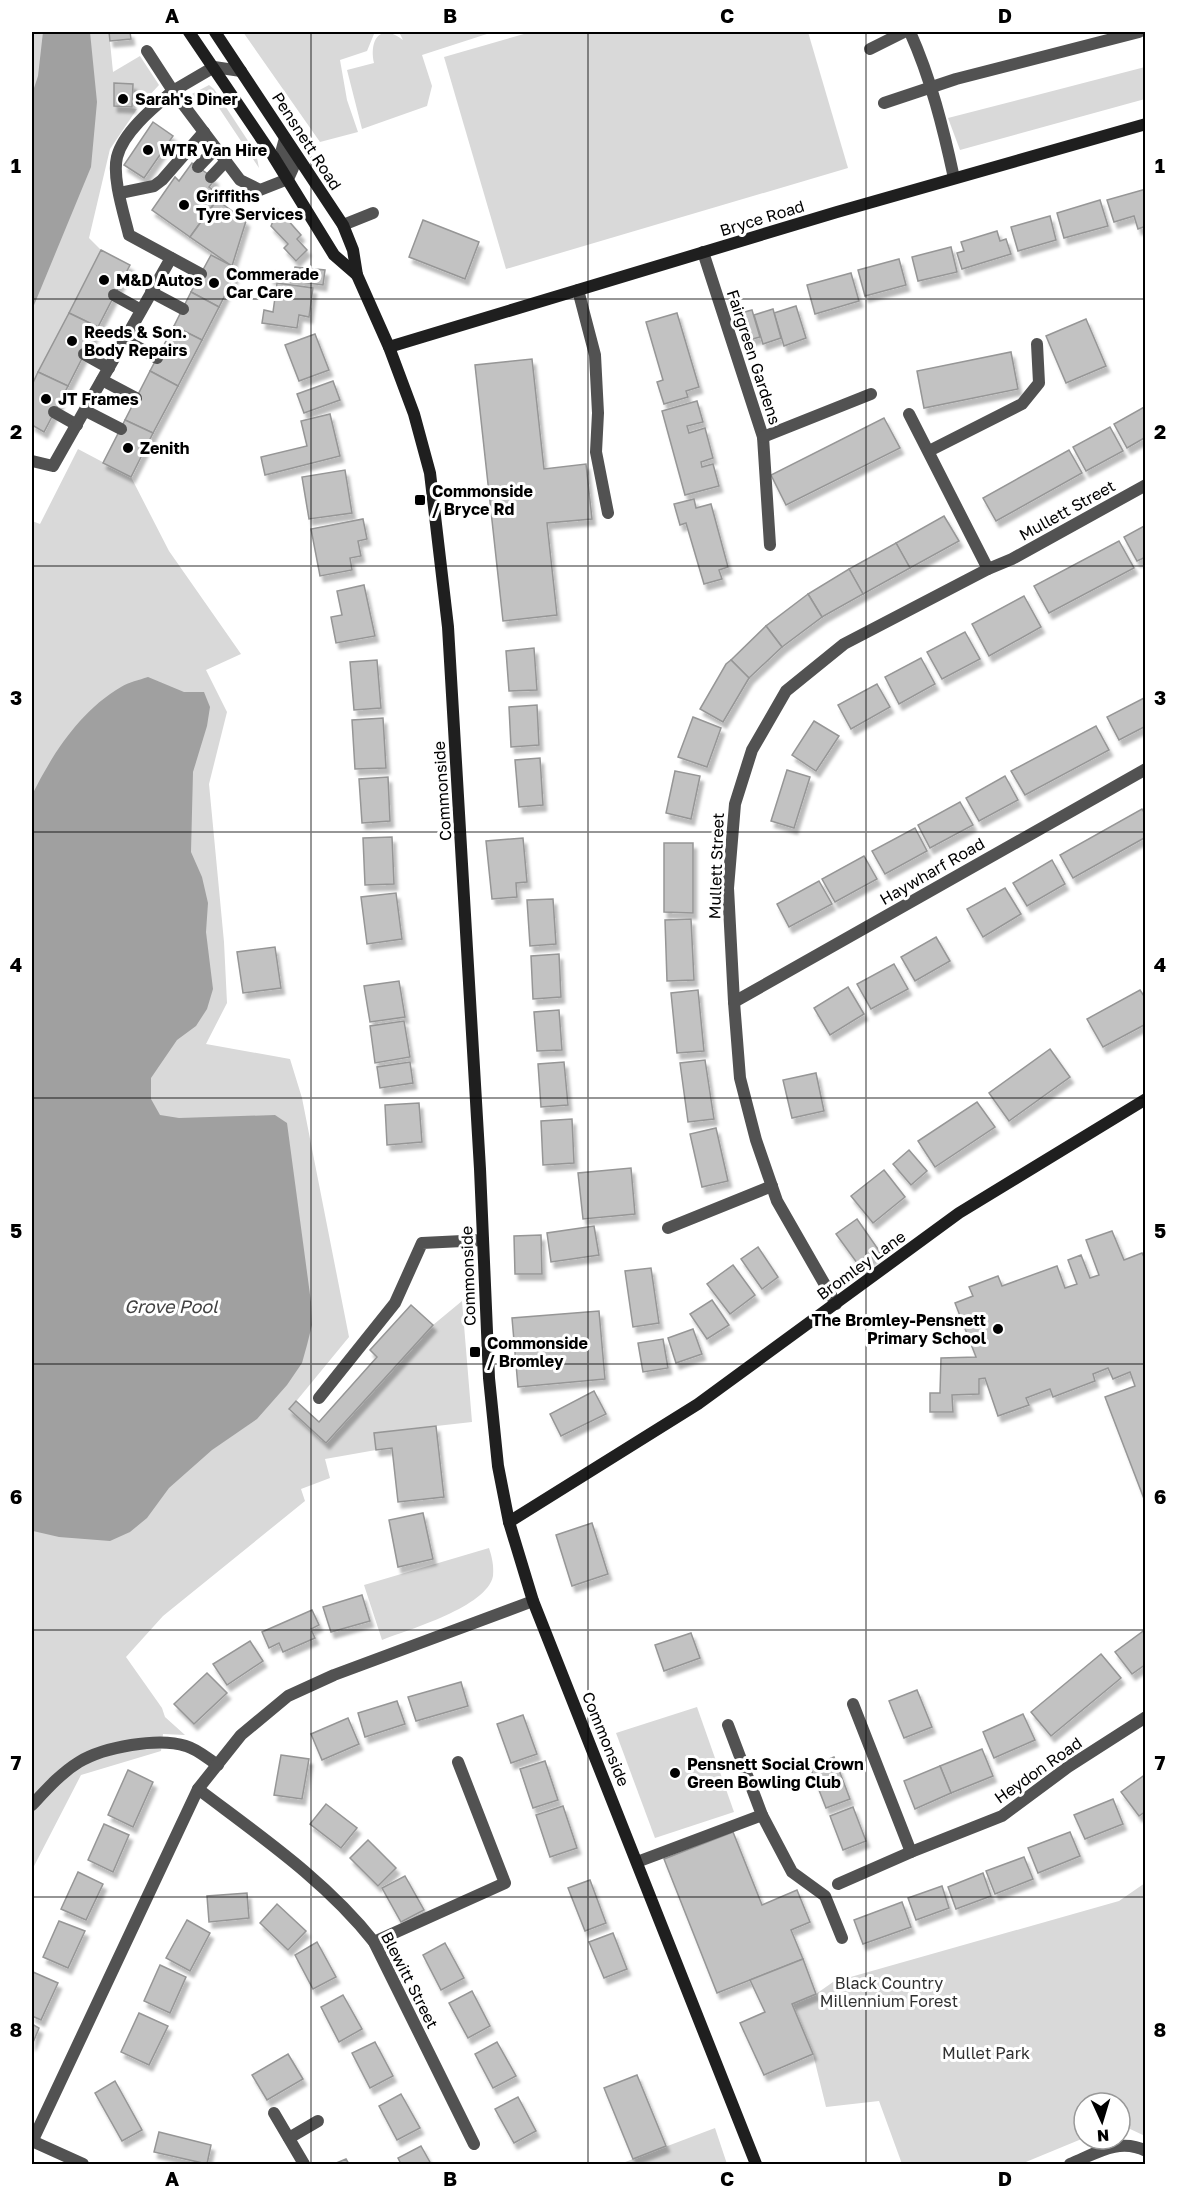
<svg xmlns="http://www.w3.org/2000/svg" width="1177" height="2196" font-family="'Golos Text',sans-serif">
  <style>
    .green { fill: #d9d9d9 }
    .water { fill: #a0a0a0 }
    .building { fill: #c2c2c2; stroke: #969696; stroke-width: 1.5; filter: url(#shadow) }
    .lines { fill: none; stroke-linecap: round; stroke-linejoin: round }
    .lane { stroke: #525252; stroke-width: 12 }
    .street { stroke: #525252; stroke-width: 12 }
    .secondary { stroke: #1f1f1f; stroke-width: 12 }
    .grid { fill: none; stroke: #000; stroke-width: 1.5; stroke-opacity: 0.55 }
    .poi-dot { fill: #000; stroke: #fff; stroke-width: 2 }
    .labels { text-anchor: middle; stroke-width: 6; stroke-linejoin: round; paint-order: stroke }
    .poi-label { font-size: 16px; font-weight: bold; fill: #000; stroke: #fff; text-anchor: start }
    .street-label { font-size: 16px; fill: #000; stroke: #fff }
    .park-label { font-size: 16px; fill: #303030; stroke: #fff }
    .water-label { font-size: 18px; font-style: italic; fill: #414141; stroke: #fff }
    .neatline { fill: none; stroke: #000; stroke-width: 2 }
    .grid-label { font-size: 20px; text-anchor: middle; font-weight: bold; fill: #000 }
  </style>
  <defs>
    <filter id="shadow"><feDropShadow dx="3.5" dy="6" stdDeviation="1.5" flood-color="#0004"/></filter>
  </defs>
  <rect width="100%" height="100%" fill="#fff"/>
  <g class="green">
    <polygon points="32,32 109,32 113,72 140,56 159,85 147,98 132,92 132,84 114,84 114,106 137,109 110,149 89,238 101,250 32,385"/>
    <polygon points="243,32 381,32 374,34 367,51 340,60 347,100 358,132 320,142"/>
    <path d="M399,32h94l-71,23 10,31 -5,20 -65,23 -15,-59 27,-7c-5,-23 6,-41 29,-23z"/>
    <polygon points="531,32 808,32 848,168 506,269 444,57"/>
    <polygon points="1145,67 1145,99 960,150 948,118"/>
    <polygon points="209,85 214,89 256,153 259,168 209,93 196,101 190,95"/>
    <polygon points="78,449 131,477 169,551 241,654 206,670 227,712 209,784 224,942 227,1003 206,1044 290,1059 302,1098 349,1337 289,1410 327,1443 433,1325 462,1301 472,1422 374,1433 376,1450 325,1459 330,1478 301,1489 305,1501 163,1616 126,1657 162,1708 165,1717 185,1735 163,1734 161,1751 81,1775 32,1870 32,521 40,524"/>
    <path d="M489,1548c3,9 5,18 4,28 -6,31 -83,53 -111,64l-18,-55z"/>
    <polygon points="697,1707 734,1812 655,1838 616,1733"/>
    <polygon points="1145,1883 1145,2136 1128,2128 1120,2129 1120,2103 1084,2103 1084,2138 1021,2164 902,2164 879,2101 826,2107 813,2054 792,2004 816,1994 833,1982 1119,1901"/>
    <polygon points="715,2128 727,2164 620,2164"/>
  </g>
  <g class="water">
    <polygon points="43,32 90,32 97,102 91,167 32,310 32,94 38,76"/>
    <path d="M148,677l36,15h20l6,15 -3,19 -14,46 -2,80 11,25 6,26 -2,29 7,57 -6,20 -11,17 -19,14 -26,38v21l9,16 19,3 96,-3 12,8 24,179 1,23 -5,20 -5,18 -15,22 -30,34 -45,31 -43,38 -22,30 -17,14 -20,9 -51,-4 -26,-6 -1,-8v-728c21,-42 48,-84 89,-108 8,-5 18,-7 27,-10z"/>
  </g>
  <g class="building">
    <polygon points="109,32 130,32 131,39 110,41"/>
    <polygon points="114,83 133,84 132,107 114,106"/>
    <polygon points="153,122 173,136 144,178 124,165"/>
    <polygon points="192,163 215,179 209,187 220,195 190,237 152,210 175,177 179,181"/>
    <polygon points="1146,189 1146,226 1138,229 1134,216 1114,222 1107,200"/>
    <polygon points="217,200 246,221 232,266 190,237"/>
    <polygon points="1100,200 1108,226 1064,238 1057,213"/>
    <polygon points="278,209 301,235 297,239 307,250 296,261 284,248 288,244 271,226"/>
    <polygon points="1050,216 1056,240 1018,251 1011,227"/>
    <polygon points="423,220 479,242 465,279 409,257"/>
    <polygon points="997,231 1000,241 1006,239 1011,254 962,269 957,253 964,251 961,242"/>
    <polygon points="951,247 957,272 918,281 912,257"/>
    <polygon points="101,250 130,265 98,327 69,313"/>
    <polygon points="211,255 238,269 219,307 191,292"/>
    <polygon points="899,259 906,285 865,296 858,270"/>
    <polygon points="295,267 325,270 323,285 270,278 272,270 294,273"/>
    <polygon points="851,273 859,301 815,314 807,285"/>
    <polygon points="277,283 313,288 309,317 299,315 297,328 262,323 264,310 273,312"/>
    <polygon points="191,292 219,307 202,340 174,326"/>
    <polygon points="796,306 806,338 784,346 774,313"/>
    <polygon points="773,309 781,338 763,344 754,315"/>
    <polygon points="752,310 760,337 745,341 737,314"/>
    <polygon points="69,313 98,327 68,386 38,372"/>
    <polygon points="677,313 699,387 686,391 688,397 664,404 657,382 663,380 646,322"/>
    <polygon points="1086,319 1106,366 1066,383 1046,336"/>
    <polygon points="174,326 202,340 178,386 150,371"/>
    <polygon points="315,334 329,370 299,381 285,345"/>
    <polygon points="1011,352 1018,389 924,408 917,371"/>
    <polygon points="532,359 544,469 586,464 592,519 547,523 557,615 503,621 475,365"/>
    <polygon points="150,371 178,386 153,433 125,420"/>
    <polygon points="38,372 68,386 44,432 32,425 32,385"/>
    <polygon points="333,381 340,400 304,413 297,394"/>
    <polygon points="697,401 703,422 687,426 689,433 705,428 713,458 701,462 702,467 713,464 719,486 685,495 662,411"/>
    <polygon points="1146,406 1146,437 1127,448 1114,424"/>
    <polygon points="330,414 340,456 265,475 261,457 307,446 301,421"/>
    <polygon points="884,418 900,448 786,505 771,475"/>
    <polygon points="125,420 153,433 131,477 103,463"/>
    <polygon points="1110,427 1123,451 1086,471 1073,447"/>
    <polygon points="1069,450 1082,473 996,521 983,498"/>
    <polygon points="345,470 352,513 309,519 302,477"/>
    <polygon points="694,499 696,508 711,504 728,567 719,570 722,579 704,584 686,523 680,525 674,504"/>
    <polygon points="944,516 959,541 910,568 896,543"/>
    <polygon points="363,519 367,539 358,541 361,556 350,558 352,570 320,576 311,529"/>
    <polygon points="1146,525 1146,557 1137,561 1124,537"/>
    <polygon points="1119,541 1134,568 1049,613 1034,586"/>
    <polygon points="896,543 910,568 863,594 849,569"/>
    <polygon points="849,569 863,594 822,617 808,594"/>
    <polygon points="364,585 375,636 336,643 331,617 342,615 337,591"/>
    <polygon points="808,594 822,617 782,647 766,626"/>
    <polygon points="1024,596 1041,627 989,656 972,624"/>
    <polygon points="766,626 782,647 749,678 731,660"/>
    <polygon points="965,632 980,659 942,679 927,652"/>
    <polygon points="534,648 537,690 509,691 506,651"/>
    <polygon points="921,658 935,684 899,704 885,677"/>
    <polygon points="377,660 381,708 354,710 350,662"/>
    <polygon points="731,660 749,678 723,722 700,709 726,664"/>
    <polygon points="877,684 890,707 851,729 838,705"/>
    <polygon points="1146,697 1146,726 1119,740 1107,717"/>
    <polygon points="537,705 539,745 511,747 509,707"/>
    <polygon points="693,717 721,728 707,767 678,757"/>
    <polygon points="383,718 386,768 355,769 352,720"/>
    <polygon points="814,721 839,736 816,771 792,755"/>
    <polygon points="1096,726 1109,750 1025,795 1011,771"/>
    <polygon points="540,758 543,805 519,807 515,760"/>
    <polygon points="787,770 810,777 794,828 771,821"/>
    <polygon points="675,771 700,776 691,819 666,813"/>
    <polygon points="1005,776 1018,800 979,821 966,798"/>
    <polygon points="388,777 390,821 362,823 359,779"/>
    <polygon points="960,802 973,825 930,848 918,825"/>
    <polygon points="1142,809 1146,816 1146,837 1073,878 1060,855"/>
    <polygon points="915,828 927,851 885,874 872,851"/>
    <polygon points="392,837 394,884 365,885 363,838"/>
    <polygon points="523,838 527,882 516,883 517,897 492,899 486,841"/>
    <polygon points="664,843 693,843 693,913 664,912"/>
    <polygon points="864,856 877,879 835,902 822,879"/>
    <polygon points="1052,860 1065,884 1027,906 1013,883"/>
    <polygon points="819,881 832,904 789,927 777,904"/>
    <polygon points="1005,888 1021,914 983,937 967,909"/>
    <polygon points="396,893 402,939 367,944 361,897"/>
    <polygon points="553,899 556,944 530,946 527,900"/>
    <polygon points="691,919 694,980 667,981 665,920"/>
    <polygon points="936,937 950,961 915,981 901,957"/>
    <polygon points="275,947 281,988 243,993 237,952"/>
    <polygon points="559,954 561,997 533,999 531,956"/>
    <polygon points="894,964 908,989 871,1009 857,984"/>
    <polygon points="399,981 405,1017 370,1022 364,986"/>
    <polygon points="848,987 864,1014 830,1035 814,1008"/>
    <polygon points="698,990 704,1051 677,1053 671,993"/>
    <polygon points="1140,990 1146,999 1146,1024 1103,1047 1087,1019"/>
    <polygon points="559,1010 562,1050 537,1051 534,1012"/>
    <polygon points="404,1021 410,1057 375,1063 370,1026"/>
    <polygon points="1050,1049 1070,1077 1009,1121 989,1093"/>
    <polygon points="705,1060 714,1119 688,1122 680,1063"/>
    <polygon points="410,1062 413,1083 380,1088 377,1067"/>
    <polygon points="564,1062 568,1105 541,1107 538,1064"/>
    <polygon points="816,1073 824,1111 792,1118 783,1080"/>
    <polygon points="977,1102 995,1127 935,1167 918,1141"/>
    <polygon points="419,1103 422,1142 387,1145 385,1105"/>
    <polygon points="572,1119 574,1163 543,1165 541,1121"/>
    <polygon points="716,1128 728,1181 702,1187 690,1134"/>
    <polygon points="909,1150 927,1171 911,1185 893,1164"/>
    <polygon points="631,1168 635,1214 583,1219 578,1173"/>
    <polygon points="884,1170 905,1197 873,1223 851,1196"/>
    <polygon points="857,1219 880,1252 860,1267 836,1234"/>
    <polygon points="594,1226 599,1255 551,1262 547,1233"/>
    <polygon points="1112,1231 1124,1260 1142,1253 1146,1261 1146,1504 1105,1397 1135,1386 1130,1372 1113,1379 1108,1368 1093,1374 1095,1381 1053,1397 1050,1389 1026,1398 1029,1405 998,1416 985,1378 979,1379 979,1394 952,1395 953,1412 930,1412 930,1393 940,1393 941,1358 976,1357 955,1303 973,1296 969,1287 998,1276 1002,1286 1057,1266 1065,1288 1077,1284 1068,1260 1081,1255 1090,1278 1099,1275 1086,1240"/>
    <polygon points="541,1235 542,1274 515,1274 514,1236"/>
    <polygon points="758,1247 778,1277 762,1289 741,1259"/>
    <polygon points="733,1265 755,1295 730,1314 707,1284"/>
    <polygon points="651,1268 659,1323 633,1327 625,1271"/>
    <polygon points="712,1300 729,1325 707,1339 690,1314"/>
    <polygon points="411,1305 433,1325 326,1443 289,1409 296,1401 319,1422 377,1357 370,1350"/>
    <polygon points="599,1311 605,1379 518,1387 512,1318"/>
    <polygon points="693,1329 702,1354 676,1363 668,1338"/>
    <polygon points="663,1339 668,1368 643,1372 638,1343"/>
    <polygon points="594,1391 606,1414 561,1436 550,1414"/>
    <polygon points="436,1426 444,1497 398,1502 392,1448 376,1450 374,1433"/>
    <polygon points="423,1513 433,1559 398,1567 389,1520"/>
    <polygon points="592,1523 608,1574 572,1586 556,1535"/>
    <polygon points="362,1595 370,1621 331,1632 323,1607"/>
    <polygon points="312,1610 319,1625 311,1629 315,1638 283,1652 279,1643 269,1648 262,1632"/>
    <polygon points="1146,1629 1146,1664 1132,1674 1115,1652"/>
    <polygon points="691,1633 700,1658 664,1671 655,1645"/>
    <polygon points="250,1641 263,1661 227,1685 213,1664"/>
    <polygon points="1101,1654 1121,1678 1051,1736 1031,1712"/>
    <polygon points="207,1673 227,1693 194,1724 174,1704"/>
    <polygon points="461,1682 468,1706 416,1721 408,1697"/>
    <polygon points="917,1690 932,1727 904,1738 889,1701"/>
    <polygon points="397,1701 405,1724 365,1737 358,1713"/>
    <polygon points="1023,1714 1035,1740 994,1758 983,1732"/>
    <polygon points="523,1715 537,1754 511,1763 497,1724"/>
    <polygon points="348,1718 359,1744 322,1760 311,1734"/>
    <polygon points="982,1749 993,1776 951,1793 940,1766"/>
    <polygon points="281,1755 309,1759 302,1799 274,1795"/>
    <polygon points="834,1757 850,1799 826,1808 810,1767"/>
    <polygon points="545,1761 558,1800 533,1808 520,1769"/>
    <polygon points="940,1766 951,1793 915,1809 904,1781"/>
    <polygon points="128,1770 153,1782 133,1827 108,1815"/>
    <polygon points="1146,1774 1146,1811 1139,1816 1121,1792"/>
    <polygon points="1113,1799 1123,1824 1085,1839 1074,1815"/>
    <polygon points="326,1804 357,1828 341,1848 310,1824"/>
    <polygon points="563,1806 577,1848 550,1857 536,1815"/>
    <polygon points="853,1807 866,1841 843,1850 830,1816"/>
    <polygon points="104,1824 129,1835 113,1872 88,1860"/>
    <polygon points="733,1832 762,1905 797,1890 810,1922 791,1930 803,1959 717,1993 664,1859"/>
    <polygon points="1070,1832 1080,1856 1038,1873 1028,1848"/>
    <polygon points="368,1840 396,1868 378,1886 350,1858"/>
    <polygon points="1024,1857 1033,1879 995,1894 986,1871"/>
    <polygon points="78,1872 103,1884 86,1920 61,1909"/>
    <polygon points="983,1873 991,1896 956,1909 948,1887"/>
    <polygon points="405,1876 424,1910 401,1922 382,1888"/>
    <polygon points="590,1880 606,1923 585,1931 568,1888"/>
    <polygon points="942,1886 949,1908 916,1920 908,1898"/>
    <polygon points="247,1893 249,1918 209,1922 207,1896"/>
    <polygon points="902,1902 911,1927 863,1944 854,1920"/>
    <polygon points="277,1904 306,1931 288,1950 260,1923"/>
    <polygon points="187,1920 210,1933 190,1971 166,1958"/>
    <polygon points="59,1921 85,1931 68,1968 43,1957"/>
    <polygon points="613,1933 627,1969 604,1978 589,1942"/>
    <polygon points="317,1942 336,1977 313,1989 295,1955"/>
    <polygon points="445,1943 464,1978 441,1990 423,1955"/>
    <polygon points="803,1959 816,1994 792,2004 813,2054 764,2075 740,2023 765,2012 750,1980"/>
    <polygon points="160,1965 186,1977 170,2013 144,2001"/>
    <polygon points="33,1972 58,1983 41,2020 32,2016"/>
    <polygon points="472,1991 490,2026 468,2038 449,2003"/>
    <polygon points="343,1995 362,2029 339,2042 321,2007"/>
    <polygon points="139,2013 168,2026 149,2065 121,2052"/>
    <polygon points="32,2024 39,2028 32,2045"/>
    <polygon points="375,2042 393,2076 370,2088 352,2053"/>
    <polygon points="497,2042 516,2076 493,2088 475,2054"/>
    <polygon points="288,2054 303,2079 267,2100 252,2075"/>
    <polygon points="637,2075 666,2146 633,2159 604,2088"/>
    <polygon points="115,2081 142,2130 122,2141 95,2093"/>
    <polygon points="401,2094 420,2128 397,2140 379,2106"/>
    <polygon points="518,2097 536,2131 514,2143 495,2109"/>
    <polygon points="159,2132 211,2145 207,2164 154,2152"/>
    <polygon points="421,2146 431,2164 401,2164 398,2158"/>
    <polygon points="346,2159 349,2164 334,2164"/>
  </g>
  <g class="lines">
    <g class="lane">
      <path d="M910,32c21,47 33,95 44,146"/>
      <polyline points="870,49 904,32"/>
      <path d="M147,51l26,40c-19,16 -50,41 -56,66 -5,21 7,57 12,78l72,39"/>
      <polyline points="241,71 214,67 173,91 240,180 260,190 288,179 293,168 282,149 285,138"/>
      <polyline points="884,103 956,79 1139,32"/>
      <polyline points="198,167 216,148"/>
      <polyline points="211,177 226,161"/>
      <polyline points="120,193 154,186 162,180 204,132"/>
      <polyline points="343,225 373,213"/>
      <polyline points="578,290 595,355 598,413 596,452 608,513"/>
      <polyline points="151,292 183,309"/>
      <polyline points="114,295 141,310"/>
      <polyline points="125,340 157,358"/>
      <polyline points="84,354 109,368"/>
      <polyline points="102,380 136,398"/>
      <polyline points="86,411 121,429"/>
      <polyline points="54,412 77,425"/>
      <polyline points="32,461 53,466 171,258"/>
      <polyline points="668,1228 772,1186"/>
      <polyline points="319,1398 395,1303 422,1243 483,1240"/>
      <path d="M32,1805c14,-15 29,-32 47,-43 25,-15 79,-25 107,-16 11,3 22,13 32,19"/>
      <polyline points="762,1815 792,1872 825,1896 842,1938"/>
      <polyline points="637,1862 762,1815 728,1725"/>
      <polyline points="374,1942 505,1883 458,1762"/>
      <polyline points="274,2113 304,2164"/>
      <polyline points="289,2138 318,2121"/>
    </g>
    <g class="street">
      <polyline points="703,252 763,437 770,545"/>
      <polyline points="909,414 988,569"/>
      <polyline points="763,437 871,394"/>
      <polyline points="929,451 1022,404 1039,383 1037,344"/>
      <polyline points="734,1002 1146,769"/>
      <polyline points="836,1304 777,1201 756,1140 740,1078 734,1002 728,888 735,804 752,750 786,691 844,644 988,569 1012,559 1146,485"/>
      <polyline points="853,1704 911,1852"/>
      <path d="M198,1789c62,47 128,92 176,153l100,202"/>
      <polyline points="838,1884 911,1852 1002,1816 1068,1767 1146,1717"/>
      <polyline points="32,2141 83,2164"/>
      <polyline points="32,2142 198,1789 241,1735 288,1696 334,1675 533,1601"/>
      <path d="M1070,2164c25,-10 49,-27 76,-13"/>
    </g>
    <g class="secondary">
      <polyline points="189,32 273,156 334,255 357,275"/>
      <polyline points="215,32 343,225 353,250 357,275 389,347 414,414 430,473 448,627 480,1169 489,1378 498,1466 509,1522 533,1601 756,2164"/>
      <polyline points="389,347 837,212 1146,124"/>
      <polyline points="509,1522 698,1404 959,1213 1146,1099"/>
    </g>
  </g>
  <path class="grid" d="M311,32v2132M588,32v2132M866,32v2132M32,299h1114M32,566h1114M32,832h1114M32,1098h1114M32,1364h1114M32,1630h1114M32,1897h1114"/>
  <g class="poi-dot">
    <circle cx="123" cy="99" r="6"/>
    <circle cx="148" cy="150" r="6"/>
    <circle cx="184" cy="205" r="6"/>
    <circle cx="104" cy="280" r="6"/>
    <circle cx="214" cy="283" r="6"/>
    <circle cx="72" cy="341" r="6"/>
    <circle cx="46" cy="399" r="6"/>
    <circle cx="128" cy="448" r="6"/>
    <rect x="414" y="494" width="12" height="12" rx="3"/>
    <circle cx="998" cy="1329" r="6"/>
    <rect x="469" y="1346" width="12" height="12" rx="3"/>
    <circle cx="675" cy="1773" r="6"/>
  </g>
  <g class="labels">
    <g class="poi-label">
      <text x="135" y="105">Sarah's Diner</text>
      <text x="160" y="156">WTR Van Hire</text>
      <text x="196" y="202">Griffiths<tspan x="196" dy="18">Tyre Services</tspan></text>
      <text x="226" y="280">Commerade<tspan x="226" dy="18">Car Care</tspan></text>
      <text x="116" y="286">M&amp;D Autos</text>
      <text x="84" y="338">Reeds &amp; Son.<tspan x="84" dy="18">Body Repairs</tspan></text>
      <text x="58" y="405">JT Frames</text>
      <text x="140" y="454">Zenith</text>
      <text x="432" y="497">Commonside<tspan x="432" dy="18">/ Bryce Rd</tspan></text>
      <text x="986" y="1326" text-anchor="end">The Bromley-Pensnett<tspan x="986" dy="18">Primary School</tspan></text>
      <text x="487" y="1349">Commonside<tspan x="487" dy="18">/ Bromley</tspan></text>
      <text x="687" y="1770">Pensnett Social Crown<tspan x="687" dy="18">Green Bowling Club</tspan></text>
    </g>
    <g class="street-label">
      <text transform="translate(307 141) rotate(57)" y="6">Pensnett Road</text>
      <text transform="translate(762 218) rotate(-17)" y="6">Bryce Road</text>
      <text transform="translate(754 357) rotate(72)" y="6">Fairgreen Gardens</text>
      <text transform="translate(1067 510) rotate(-29)" y="6">Mullett Street</text>
      <text transform="translate(442 791) rotate(-94)" y="6">Commonside</text>
      <text transform="translate(716 866) rotate(-88)" y="6">Mullett Street</text>
      <text transform="translate(932 871) rotate(-30)" y="6">Haywharf Road</text>
      <text transform="translate(861 1265) rotate(-36)" y="6">Bromley Lane</text>
      <text transform="translate(468 1276) rotate(-92)" y="6">Commonside</text>
      <text transform="translate(606 1739) rotate(68)" y="6">Commonside</text>
      <text transform="translate(1038 1770) rotate(-35)" y="6">Heydon Road</text>
      <text transform="translate(410 1980) rotate(63)" y="6">Blewitt Street</text>
    </g>
    <g class="park-label">
      <text x="889" y="1989">Black Country<tspan x="889" dy="18">Millennium Forest</tspan></text>
      <text x="986" y="2059">Mullet Park</text>
    </g>
    <g class="water-label">
      <text x="171" y="1313">Grove Pool</text>
    </g>
  </g>
  <rect width="1177" height="2196" fill="none" stroke="#ffffff" stroke-width="66"/>
  <g transform="translate(1102 2121) rotate(176)"><circle r="28" fill="#ffffff" stroke="#999999" stroke-width="1.5"/>
  <path d="M0-4.5L10 22L0 15L-10 22Z" fill="#000000"/>
  <text y="-9" font-size="16" font-weight="bold" text-anchor="middle" fill="#000000">N</text>
  </g>
  <rect x="33" y="33" width="1111" height="2130" class="neatline"/>
  <g class="grid-label">
    <text x="172" y="23">A</text>
    <text x="450" y="23">B</text>
    <text x="727" y="23">C</text>
    <text x="1005" y="23">D</text>
    <text x="16" y="173">1</text>
    <text x="1160" y="173">1</text>
    <text x="16" y="439">2</text>
    <text x="1160" y="439">2</text>
    <text x="16" y="705">3</text>
    <text x="1160" y="705">3</text>
    <text x="16" y="972">4</text>
    <text x="1160" y="972">4</text>
    <text x="16" y="1238">5</text>
    <text x="1160" y="1238">5</text>
    <text x="16" y="1504">6</text>
    <text x="1160" y="1504">6</text>
    <text x="16" y="1770">7</text>
    <text x="1160" y="1770">7</text>
    <text x="16" y="2037">8</text>
    <text x="1160" y="2037">8</text>
    <text x="172" y="2186">A</text>
    <text x="450" y="2186">B</text>
    <text x="727" y="2186">C</text>
    <text x="1005" y="2186">D</text>
  </g>
</svg>
